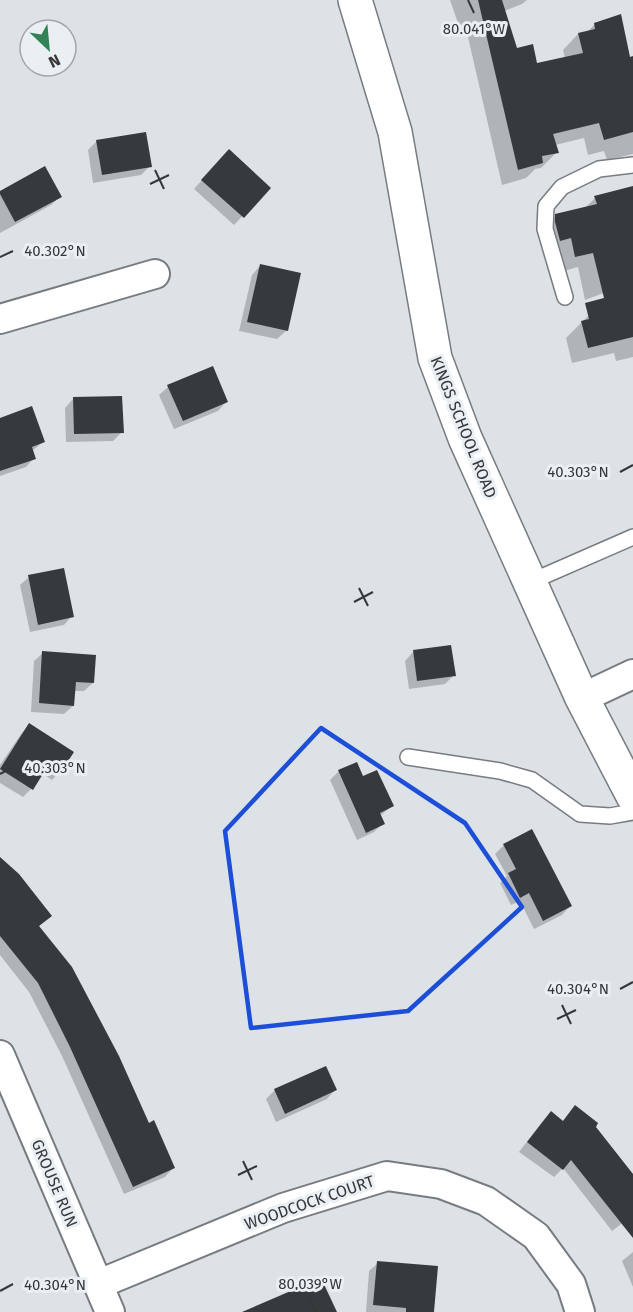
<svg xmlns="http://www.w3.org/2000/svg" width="633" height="1312" font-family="'Fira Sans',sans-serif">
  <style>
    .shadow { fill: #0003 }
    .building { fill: #363a3d }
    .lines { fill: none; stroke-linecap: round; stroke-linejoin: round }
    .service-casing { stroke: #787c80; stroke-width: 18 }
    .minor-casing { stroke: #787c80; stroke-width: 32 }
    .tertiary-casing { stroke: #787c80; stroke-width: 36 }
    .service { stroke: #fff; stroke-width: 15 }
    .minor { stroke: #fff; stroke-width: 28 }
    .tertiary { stroke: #fff; stroke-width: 33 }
    .marked { fill: none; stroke: #1d4ed8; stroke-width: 4.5; stroke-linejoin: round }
    .ticks { fill: none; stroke: #353738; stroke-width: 2 }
    .labels { text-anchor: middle; stroke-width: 6; stroke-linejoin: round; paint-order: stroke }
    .street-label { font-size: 16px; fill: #353738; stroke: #eaeff3 }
    .ticks-label { font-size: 15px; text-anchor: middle; fill: #353738; stroke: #eaeff3; stroke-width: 6; stroke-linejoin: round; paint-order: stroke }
  </style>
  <rect width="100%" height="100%" fill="#dde2e6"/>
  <g class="shadow">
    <polygon points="450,0 527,0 522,4 504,11 516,50 536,65 565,58 563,50 578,34 587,32 594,25 632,69 633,68 633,154 607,160 604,151 588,155 584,138 555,145 557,152 541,168 535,169 526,178 502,185 465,24 459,26"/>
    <polygon points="97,141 150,166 141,175 93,183 88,150"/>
    <polygon points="220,160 269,188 234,225 194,189"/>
    <polygon points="0,193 60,197 51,205 0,233"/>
    <polygon points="633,197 633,282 585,300 578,267 560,272 555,253 544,256 540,239 540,231 556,216 584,209 595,198"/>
    <polygon points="260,266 299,274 286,331 277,339 239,331 252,275"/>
    <polygon points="633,305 633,357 616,361 614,353 572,363 566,338 589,315"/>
    <polygon points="168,387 226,402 218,411 174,429 159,395"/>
    <polygon points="73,399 122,432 113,441 66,442 65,408"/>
    <polygon points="0,419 43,442 32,451 34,458 26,467 0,476"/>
    <polygon points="29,577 72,616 64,625 30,632 20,585"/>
    <polygon points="413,652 454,675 445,684 409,689 405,661"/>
    <polygon points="43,653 93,683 84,691 74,691 73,706 64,714 31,712 34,661"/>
    <polygon points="29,725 60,771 52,780 42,773 31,789 23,797 0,783 0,765 21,734"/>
    <polygon points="339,771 362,778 392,806 380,816 383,823 374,832 357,840 330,780"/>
    <polygon points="504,845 570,906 562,915 534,929 520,901 511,905 500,883 507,876 495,854"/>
    <polygon points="0,859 50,915 38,927 148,1125 173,1168 165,1177 124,1194 62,1056 29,992 0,955"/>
    <polygon points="275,1090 335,1090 327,1099 276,1122 266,1099"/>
    <polygon points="575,1107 594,1127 633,1176 633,1215 612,1231 563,1168 554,1177 519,1152 542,1122 551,1113 562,1122"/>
    <polygon points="633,1252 633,1287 622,1261"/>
    <polygon points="378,1263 432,1312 366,1312 369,1271"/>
  </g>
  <g class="building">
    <polygon points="478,0 502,0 517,48 533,44 537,63 583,53 578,33 595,29 594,23 621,14 630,57 633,56 633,132 604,140 599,123 553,134 559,153 542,156 543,163 518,170"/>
    <polygon points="146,132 152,167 102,175 96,140"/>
    <polygon points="229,149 271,188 244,218 201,180"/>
    <polygon points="45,166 62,197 15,222 0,194 0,191"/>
    <polygon points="633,186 633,337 588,348 581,321 589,319 585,303 604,298 593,253 575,257 571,238 560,241 555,222 555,214 597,204 594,196"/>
    <polygon points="260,264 301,273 288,331 247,322"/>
    <polygon points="213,366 228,402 183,421 167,385"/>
    <polygon points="122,396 124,433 74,434 73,397"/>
    <polygon points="32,406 45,442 32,447 36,459 0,471 0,418"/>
    <polygon points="64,568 74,617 38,625 28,575"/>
    <polygon points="451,645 456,676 417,681 413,650"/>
    <polygon points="42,651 96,655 94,683 76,682 74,706 39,703"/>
    <polygon points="29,723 74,752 61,772 49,764 33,790 0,769"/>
    <polygon points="357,762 363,776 377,770 394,806 380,813 385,824 366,833 338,770"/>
    <polygon points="532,829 572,906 543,921 529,893 520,898 508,873 516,869 503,844"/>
    <polygon points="0,857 19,874 52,916 39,926 72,967 119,1056 149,1123 154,1120 175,1168 133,1187 70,1047 38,983 0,936"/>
    <polygon points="326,1066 337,1090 285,1114 274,1089"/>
    <polygon points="575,1105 598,1123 596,1127 633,1174 633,1238 571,1160 563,1170 527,1142 551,1111 563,1121"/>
    <polygon points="377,1261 438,1266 434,1312 406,1312 406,1308 373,1305"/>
    <polygon points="321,1278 337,1312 242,1312"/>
  </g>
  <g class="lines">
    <defs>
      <g id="service">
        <polyline points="565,297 545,229 546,206 562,187 599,169 633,165"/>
        <polyline points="530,582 633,537"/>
        <polyline points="408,757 500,771 532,780 580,814 610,816 633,812"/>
      </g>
      <g id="minor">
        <polyline points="0,319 155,274"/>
        <polyline points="582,698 633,674"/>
        <polyline points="0,1055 110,1312"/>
        <polyline points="99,1284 283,1208 387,1176 441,1184 486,1201 536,1236 571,1284 580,1312"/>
      </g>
      <polyline id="tertiary" points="355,0 395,132 435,358 465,438 582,698 633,796"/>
    </defs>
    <use href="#service" class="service-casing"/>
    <use href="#minor" class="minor-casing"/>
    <use href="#tertiary" class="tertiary-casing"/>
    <use href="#service" class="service"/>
    <use href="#minor" class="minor"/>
    <use href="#tertiary" class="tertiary"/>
  </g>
  <path class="marked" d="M321,728l144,95 57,84 -114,104 -157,17 -26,-197z"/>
  <path class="ticks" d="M468,0l6,13M155,170l9,19M150,184l19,-9M0,257l13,-6M620,472l13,-7M359,588l9,18M354,602l19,-10M0,774l13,-7M620,989l13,-7M562,1005l9,19M557,1019l19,-9M243,1161l9,19M238,1175l19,-9M0,1291l13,-7M310,1299l6,13"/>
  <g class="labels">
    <g class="street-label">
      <text transform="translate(464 427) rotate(68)" y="6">KINGS SCHOOL ROAD</text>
      <text transform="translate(55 1183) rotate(67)" y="6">GROUSE RUN</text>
      <text transform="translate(309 1202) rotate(-19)" y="6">WOODCOCK COURT</text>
    </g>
  </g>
  <g class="ticks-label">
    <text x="474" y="34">80.041°W</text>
    <text x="55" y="256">40.302°N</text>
    <text x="578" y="477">40.303°N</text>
    <text x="55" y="773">40.303°N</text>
    <text x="578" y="994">40.304°N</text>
    <text x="310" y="1289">80.039°W</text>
    <text x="55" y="1290">40.304°N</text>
  </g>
  <g transform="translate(48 48) rotate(154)"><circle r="28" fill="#eaeff3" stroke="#a2a5a8" stroke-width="1.5"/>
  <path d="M0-4.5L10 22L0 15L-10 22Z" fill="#318355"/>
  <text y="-9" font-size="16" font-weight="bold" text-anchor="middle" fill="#353738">N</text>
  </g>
</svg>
